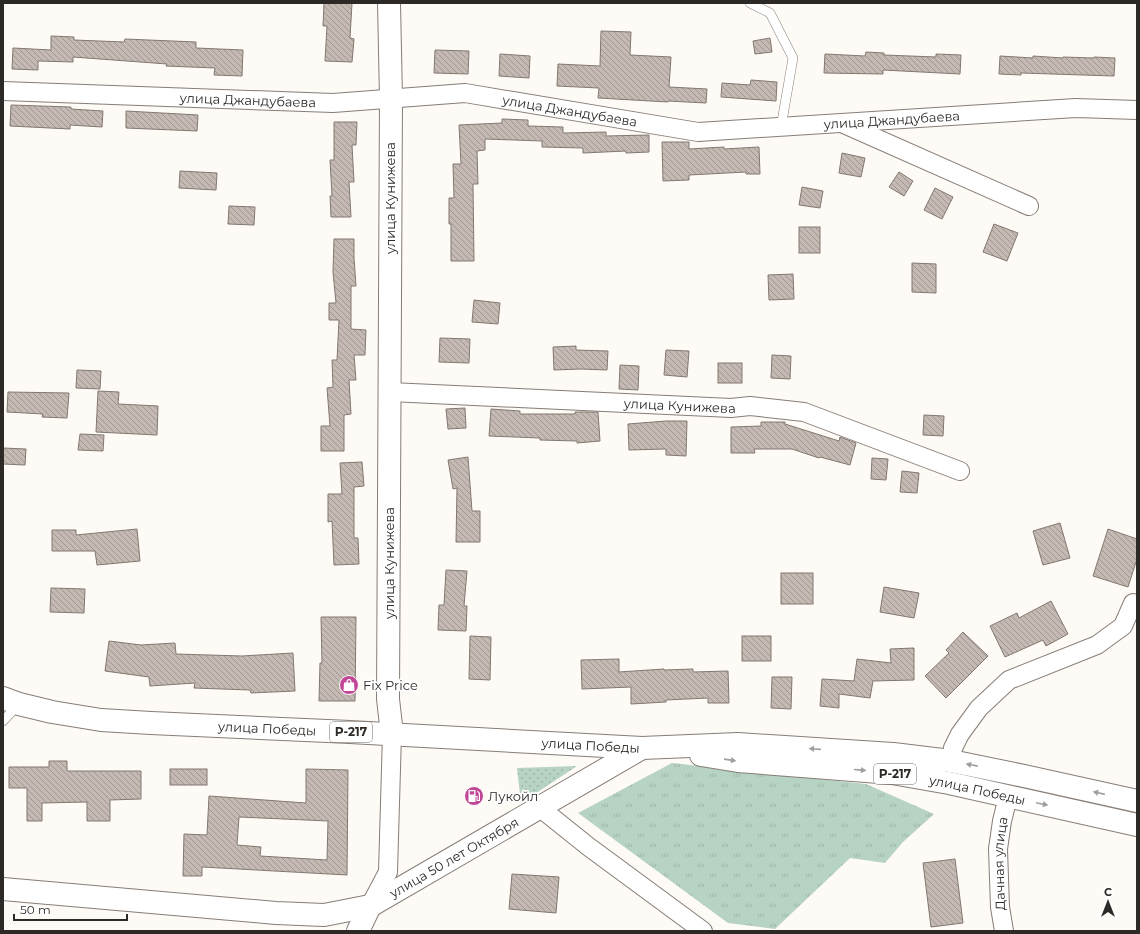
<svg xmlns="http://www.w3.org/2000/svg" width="1140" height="934" font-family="Montserrat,sans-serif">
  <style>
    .grass { fill: url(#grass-dots) }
    .park { fill: url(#park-tufts) }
    .building { fill: url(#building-back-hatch); stroke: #817870; fill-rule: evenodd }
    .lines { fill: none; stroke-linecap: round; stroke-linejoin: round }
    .lane-casing { stroke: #877d76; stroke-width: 10 }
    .street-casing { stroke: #877d76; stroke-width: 20 }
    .secondary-casing { stroke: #877d76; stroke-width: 24 }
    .highway-casing { stroke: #877d76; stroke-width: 24 }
    .lane { stroke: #fff; stroke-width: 9 }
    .street { stroke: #fff; stroke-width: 18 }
    .secondary { stroke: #fff; stroke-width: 22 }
    .highway { stroke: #fff; stroke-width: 22 }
    .oneway { fill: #a09f9d }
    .labels { text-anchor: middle; stroke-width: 3.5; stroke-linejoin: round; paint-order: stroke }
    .shield { fill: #fff; stroke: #6c6967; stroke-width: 1 }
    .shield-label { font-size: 12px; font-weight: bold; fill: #2d2926 }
    .street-label { font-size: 13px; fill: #2d2926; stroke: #fff }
    .poi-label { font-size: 13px; fill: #2d2926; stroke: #fff; text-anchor: start }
  </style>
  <defs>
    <pattern id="grass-dots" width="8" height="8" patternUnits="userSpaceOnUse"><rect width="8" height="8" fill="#b7d3c4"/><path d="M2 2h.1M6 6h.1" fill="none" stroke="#9eb5a8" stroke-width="1.8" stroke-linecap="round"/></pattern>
    <pattern id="park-tufts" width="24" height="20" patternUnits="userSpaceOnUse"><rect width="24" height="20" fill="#b7d3c4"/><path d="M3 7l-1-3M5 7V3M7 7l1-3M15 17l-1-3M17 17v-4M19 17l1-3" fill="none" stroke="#9eb5a8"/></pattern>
    <pattern id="building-back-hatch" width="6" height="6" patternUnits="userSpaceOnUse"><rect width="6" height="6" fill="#c5bab3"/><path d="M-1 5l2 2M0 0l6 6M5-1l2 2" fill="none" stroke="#a09791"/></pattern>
  </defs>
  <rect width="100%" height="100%" fill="#fefaf6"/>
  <polygon class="grass" points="577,766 521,803 517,768"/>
  <polygon class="park" points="672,763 866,784 934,814 903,842 885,863 850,858 775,929 728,923 578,813"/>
  <g class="building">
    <polygon points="324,3 352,3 350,38 354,39 352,62 325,61 327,26 323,26"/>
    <polygon points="601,31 631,32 630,55 671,57 669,87 707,89 706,103 668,101 668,102 598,98 599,88 557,86 558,64 600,66"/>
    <polygon points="51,36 74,37 74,40 124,42 125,39 196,42 196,48 243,50 242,76 214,75 215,68 166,66 167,64 73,57 73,62 38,61 38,70 12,69 13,48 51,50"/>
    <polygon points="770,38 772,52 755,54 753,41"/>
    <polygon points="435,50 469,51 468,74 434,73"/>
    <polygon points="866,52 884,53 884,55 936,57 936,54 961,55 960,74 883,70 883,74 824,73 825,54 865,56"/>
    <polygon points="500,54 530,56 529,78 499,76"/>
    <polygon points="1000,56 1033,58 1033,56 1063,58 1063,57 1094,58 1094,57 1115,58 1114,76 1021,73 1021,75 999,74"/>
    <polygon points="751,80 777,82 776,101 721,97 722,83 750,85"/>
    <polygon points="11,105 71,107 71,109 103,111 102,127 70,125 70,129 10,126"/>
    <polygon points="126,111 198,115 197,131 126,128"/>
    <polygon points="502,119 528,120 528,126 563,127 563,133 606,132 606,136 649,135 649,152 626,153 626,151 583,153 583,148 542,147 542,141 485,139 485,150 477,151 478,184 473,184 474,261 451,261 451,224 449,224 449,198 454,198 453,164 461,164 459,125 502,123"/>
    <polygon points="334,122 357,122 356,145 352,145 354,182 349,182 351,217 331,217 330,196 332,196 330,160 334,160"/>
    <polygon points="662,142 689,142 689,149 724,147 724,149 759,147 760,174 746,174 746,172 689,175 689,180 663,181"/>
    <polygon points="842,153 865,158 861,177 839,173"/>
    <polygon points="180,171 217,173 216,190 179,188"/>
    <polygon points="899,172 913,181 904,196 889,187"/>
    <polygon points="802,187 823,191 820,208 799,205"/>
    <polygon points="935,188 953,197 942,219 924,210"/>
    <polygon points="229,206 255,207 254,225 228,224"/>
    <polygon points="994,224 1018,233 1007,261 983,252"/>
    <rect x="799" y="227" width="21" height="26"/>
    <polygon points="334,239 354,239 354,258 356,286 351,286 351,329 366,330 365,355 354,355 356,380 349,380 351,414 344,415 344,451 321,451 321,426 330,426 327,388 333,387 332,360 337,360 339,320 329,320 329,303 336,303 333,272"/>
    <polygon points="912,263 936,264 936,293 912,292"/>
    <polygon points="793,274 794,299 769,300 768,275"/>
    <polygon points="474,300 500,303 498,324 472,322"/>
    <polygon points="440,338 470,339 469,363 439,362"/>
    <polygon points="576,346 576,350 608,351 607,370 581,369 554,370 553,347"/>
    <polygon points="666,350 689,351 687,377 664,375"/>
    <polygon points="772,355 791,356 790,379 771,378"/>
    <rect x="718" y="363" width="24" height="20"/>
    <polygon points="620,365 639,366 638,390 619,389"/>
    <polygon points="77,370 101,371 100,389 76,388"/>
    <polygon points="98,391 119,392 118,404 158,406 157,435 96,432"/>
    <polygon points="8,392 69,393 67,418 42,417 43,414 7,412"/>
    <polygon points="465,408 466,428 448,429 446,409"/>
    <polygon points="491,409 520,411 520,414 575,414 575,412 598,412 600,441 577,443 577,441 540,440 540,438 489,436"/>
    <polygon points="924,415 944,416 943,436 923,435"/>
    <polygon points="666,421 687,421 686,456 666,455 666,449 629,450 628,424"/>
    <polygon points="761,422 785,422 785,424 839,441 840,437 856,443 850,465 820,457 819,458 792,449 754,449 755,453 731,453 731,427 761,426"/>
    <polygon points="80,434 104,435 103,451 78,450"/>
    <polygon points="3,448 26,449 25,465 3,464"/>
    <polygon points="468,457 472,511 480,511 480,542 456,542 457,488 453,489 448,460"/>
    <polygon points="872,458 888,459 886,480 871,479"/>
    <polygon points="362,462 364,486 354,487 354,538 358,538 359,564 334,565 332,521 328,522 328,494 342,494 340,463"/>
    <polygon points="902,471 919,473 917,493 900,492"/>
    <polygon points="1060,523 1070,558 1043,565 1033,531"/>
    <polygon points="137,529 140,561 97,565 95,551 52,551 52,530 76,530 76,535"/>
    <polygon points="1108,529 1137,539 1137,559 1128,587 1093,576"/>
    <polygon points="446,570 467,571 464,606 467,606 466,631 438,630 439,605 444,605"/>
    <rect x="781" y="573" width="32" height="31"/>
    <polygon points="884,587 919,593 914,618 880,612"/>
    <polygon points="51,588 85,589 84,613 50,612"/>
    <polygon points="1051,601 1068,634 1046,646 1043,640 1005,657 990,626 1017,613 1019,618"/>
    <polygon points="321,617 356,617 355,701 319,701 320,663 322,663"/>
    <polygon points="963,632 988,656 946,698 925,676 949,653 946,650"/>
    <polygon points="470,636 491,637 490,680 469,679"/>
    <rect x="742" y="636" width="29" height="25"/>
    <polygon points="109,641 141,645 175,643 176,654 242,656 293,653 295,691 251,693 250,690 194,688 195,683 150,686 149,677 105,671"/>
    <polygon points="914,648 914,680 873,681 870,698 839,694 839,708 820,706 822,679 854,681 857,659 891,663 890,649"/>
    <polygon points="619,659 619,672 664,669 664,670 693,669 693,672 728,671 729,703 708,703 708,698 666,700 666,702 631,704 631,687 582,689 581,660"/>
    <polygon points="772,677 792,677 791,709 771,708"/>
    <polygon points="49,761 67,761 67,771 141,771 141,799 110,800 110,821 87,821 87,802 42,803 42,821 27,821 27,788 9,788 9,767 49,767"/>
    <rect x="170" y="769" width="37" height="16"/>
    <path d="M306,769l42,1 -1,105 -145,-8v9h-19l1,-42 23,1 2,-39 97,7zM239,817l89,4 -1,39 -67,-4 1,-9 -24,-2z"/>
    <polygon points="955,859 963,923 931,927 923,863"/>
    <polygon points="512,874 559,877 556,913 509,909"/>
  </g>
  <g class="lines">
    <defs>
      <g id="lane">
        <polyline points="750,3 770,13 793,58 781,127"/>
        <polyline points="3,721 18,705"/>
      </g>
      <g id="street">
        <path id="s1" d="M3,91l330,12 132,-10 233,39 378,-24 61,2"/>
        <polyline points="844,124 1029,206"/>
        <path id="s2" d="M390,392l341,16 19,-2 54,6 156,59"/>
        <polyline points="951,761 953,748 960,734 979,708 1009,680 1097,645 1123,626 1133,603"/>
        <polyline points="539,807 589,847 703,931"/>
        <polyline points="370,906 388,872 392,734"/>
        <path id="s3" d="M1004,931l-4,-24 -2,-58 4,-28 6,-24"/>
      </g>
      <g id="secondary">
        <polyline points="389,3 391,99 388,699 392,734"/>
        <path id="s4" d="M3,889l273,24 48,2 46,-9 272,-158"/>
        <polyline points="358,931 370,906"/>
      </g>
      <g id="highway">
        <path id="s5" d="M3,698l16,6 33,8 49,8 50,3 199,9 292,16 96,-4 155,10 58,7 73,15 113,25"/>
        <path id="s6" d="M701,755l37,6 154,12 57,10 188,42"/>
      </g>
    </defs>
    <use href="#lane" class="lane-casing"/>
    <use href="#street" class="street-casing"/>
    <use href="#secondary" class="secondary-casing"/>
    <use href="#highway" class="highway-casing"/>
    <use href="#lane" class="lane"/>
    <use href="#street" class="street"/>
    <use href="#secondary" class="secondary"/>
    <use href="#highway" class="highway"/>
  </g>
  <defs><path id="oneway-solid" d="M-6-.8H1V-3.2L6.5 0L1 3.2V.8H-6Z"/></defs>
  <g class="oneway">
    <use href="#oneway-solid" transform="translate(815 749) rotate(-176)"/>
    <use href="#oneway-solid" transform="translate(730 760) rotate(8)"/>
    <use href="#oneway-solid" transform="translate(972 765) rotate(-169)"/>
    <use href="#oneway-solid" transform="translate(860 770) rotate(5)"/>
    <use href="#oneway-solid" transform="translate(1099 793) rotate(-167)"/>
    <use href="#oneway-solid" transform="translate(1042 804) rotate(12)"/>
  </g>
  <defs>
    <symbol id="shop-disc" viewBox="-11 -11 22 22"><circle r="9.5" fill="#c14696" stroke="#fff"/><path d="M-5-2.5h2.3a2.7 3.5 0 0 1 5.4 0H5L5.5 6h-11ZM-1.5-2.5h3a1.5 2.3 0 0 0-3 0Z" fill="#fff"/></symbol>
    <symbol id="fuel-disc" viewBox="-11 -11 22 22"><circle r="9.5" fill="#c14696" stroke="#fff"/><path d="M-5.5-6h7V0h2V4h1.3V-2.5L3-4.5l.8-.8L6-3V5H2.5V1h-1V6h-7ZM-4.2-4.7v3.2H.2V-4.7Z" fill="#fff"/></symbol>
  </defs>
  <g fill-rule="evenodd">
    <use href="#shop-disc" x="338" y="674" width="22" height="22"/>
    <use href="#fuel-disc" x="463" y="785" width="22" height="22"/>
  </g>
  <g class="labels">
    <g class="shield">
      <rect x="330" y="722" width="42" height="20" rx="3"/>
      <rect x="874" y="764" width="42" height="20" rx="3"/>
    </g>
    <g class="shield-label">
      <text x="351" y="736">Р-217</text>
      <text x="895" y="778">Р-217</text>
    </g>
    <g class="street-label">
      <text dy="5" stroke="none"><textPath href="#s1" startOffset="245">улица Джандубаева</textPath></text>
      <text dy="5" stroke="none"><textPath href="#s1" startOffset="569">улица Джандубаева</textPath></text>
      <text dy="5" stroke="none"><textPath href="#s1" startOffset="893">улица Джандубаева</textPath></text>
      <text transform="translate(390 198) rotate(-90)" y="5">улица Кунижева</text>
      <text dy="5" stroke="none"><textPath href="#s2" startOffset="290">улица Кунижева</textPath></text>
      <text transform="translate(389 563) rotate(-90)" y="5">улица Кунижева</text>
      <text dy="5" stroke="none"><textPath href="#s5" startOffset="267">улица Победы</textPath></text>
      <text dy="5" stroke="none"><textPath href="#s5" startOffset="591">улица Победы</textPath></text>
      <text dy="5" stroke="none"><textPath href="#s6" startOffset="279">улица Победы</textPath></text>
      <text dy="5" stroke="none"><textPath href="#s4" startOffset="466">улица 50 лет Октября</textPath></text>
      <text dy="5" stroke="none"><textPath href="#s3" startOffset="68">Дачная улица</textPath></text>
    </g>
    <g class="poi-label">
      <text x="363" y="690">Fix Price</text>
      <text x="488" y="801">Лукойл</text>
    </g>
  </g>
  <rect width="1140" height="934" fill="none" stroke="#2d2926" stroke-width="8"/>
  <g transform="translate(1108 902)" stroke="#ffffff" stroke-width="3" paint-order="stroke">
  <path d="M0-3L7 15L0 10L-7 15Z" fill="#2d2926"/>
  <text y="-6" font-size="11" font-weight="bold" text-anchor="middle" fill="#2d2926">С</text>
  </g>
  <path d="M14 914v6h113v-6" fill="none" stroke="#2d2926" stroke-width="2"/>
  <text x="20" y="914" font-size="12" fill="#2d2926" stroke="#ffffff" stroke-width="3" paint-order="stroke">50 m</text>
</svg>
